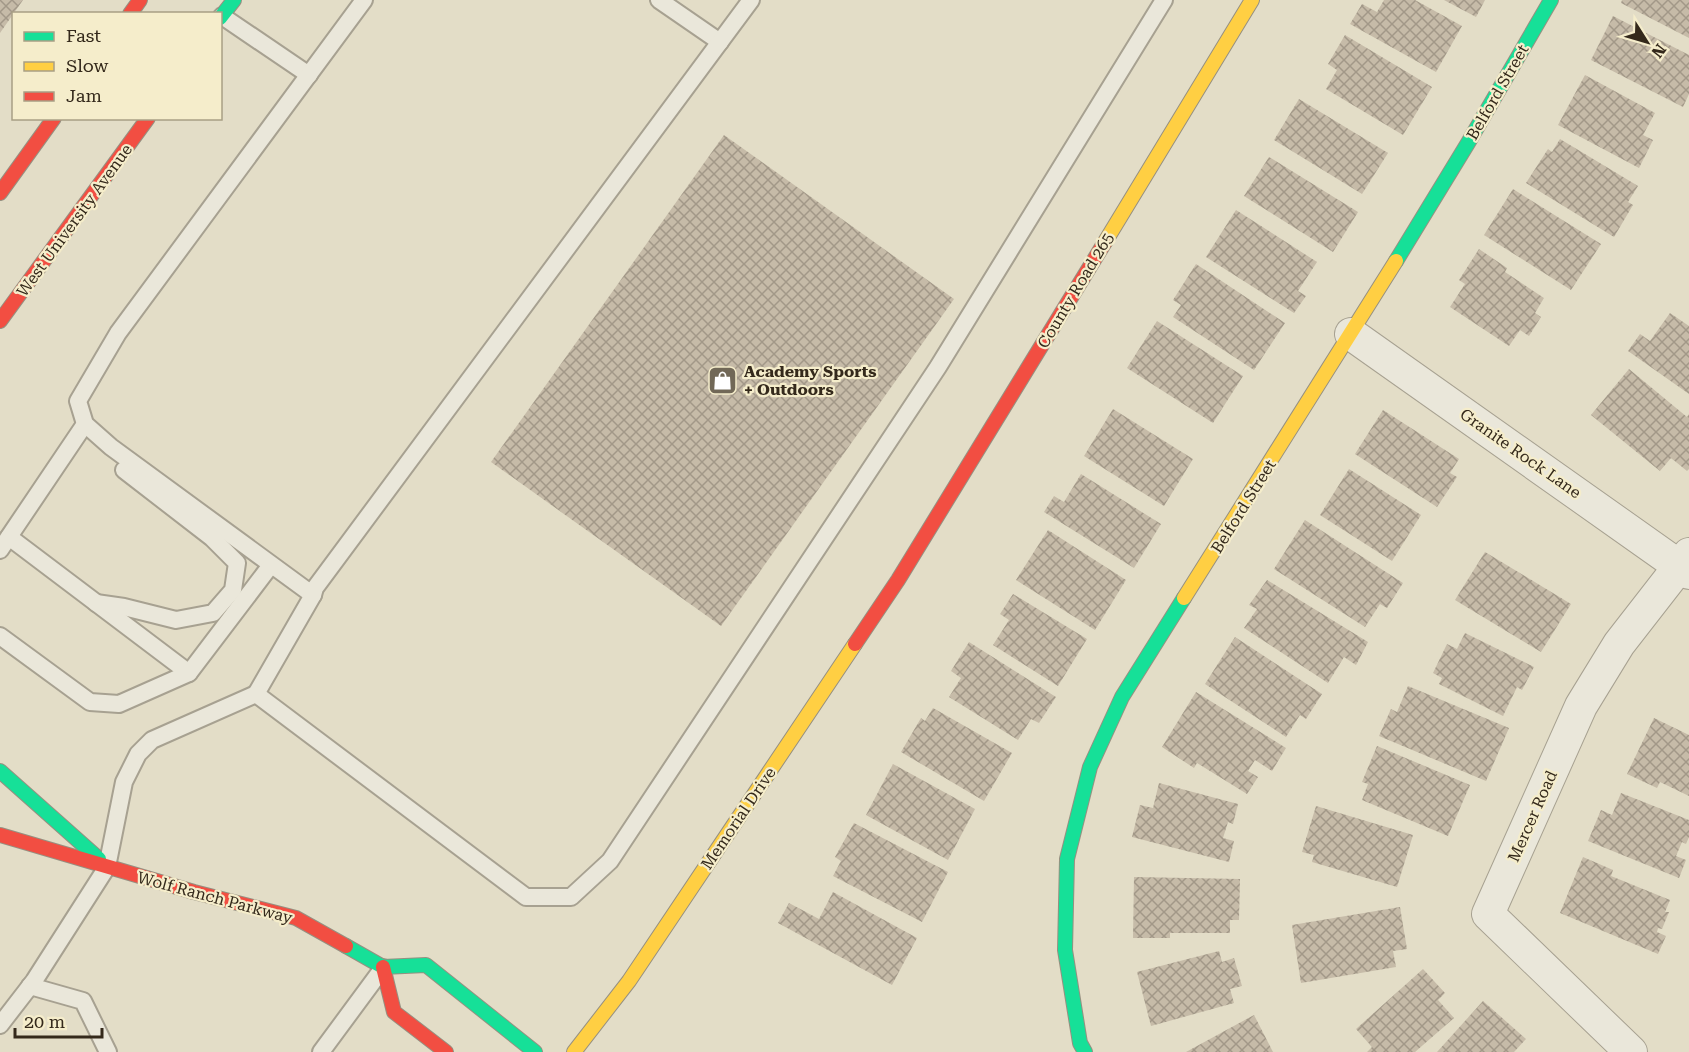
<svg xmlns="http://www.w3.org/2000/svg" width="1689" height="1052" font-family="'Roboto Serif',serif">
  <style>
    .building { fill: url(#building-cross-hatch) }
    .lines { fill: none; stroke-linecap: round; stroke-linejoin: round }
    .lane-casing { stroke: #a7a191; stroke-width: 20 }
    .street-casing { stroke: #a7a191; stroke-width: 34 }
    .fast-casing { stroke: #969081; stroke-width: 16 }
    .slow-casing { stroke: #969081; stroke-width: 16 }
    .jam-casing { stroke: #969081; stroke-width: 16 }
    .lane { stroke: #eae7da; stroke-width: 16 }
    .street { stroke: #eae7da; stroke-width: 32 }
    .fast { stroke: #16e098; stroke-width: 14 }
    .slow { stroke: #ffcf43; stroke-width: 14 }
    .jam { stroke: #f24e42; stroke-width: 14 }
    .labels { text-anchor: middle; stroke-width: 4.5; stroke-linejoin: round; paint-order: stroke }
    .street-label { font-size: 16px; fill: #34291b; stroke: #f5edcb }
    .poi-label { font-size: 16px; font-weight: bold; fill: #34291b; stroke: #f5edcb; text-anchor: start }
  </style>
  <defs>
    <pattern id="building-cross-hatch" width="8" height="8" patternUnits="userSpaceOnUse" patternTransform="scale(1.5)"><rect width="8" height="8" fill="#c6bba8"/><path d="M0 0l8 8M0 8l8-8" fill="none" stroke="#a29888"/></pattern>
  </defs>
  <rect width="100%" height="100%" fill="#e3ddc7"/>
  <g class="building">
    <polygon points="0,0 23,0 0,33"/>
    <polygon points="1384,0 1415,0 1462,26 1436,72 1350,24 1362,4 1377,12"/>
    <polygon points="1444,0 1485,0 1476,17"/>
    <polygon points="1622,0 1689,0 1689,38 1621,3"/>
    <polygon points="1613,16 1689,55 1689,94 1683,107 1591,60"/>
    <polygon points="1345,35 1432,87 1403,135 1326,89 1337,70 1328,64"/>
    <polygon points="1585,75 1655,113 1643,135 1653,140 1639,168 1558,125"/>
    <polygon points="1299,99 1388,153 1362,194 1274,140"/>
    <polygon points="724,135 954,299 721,626 491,462"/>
    <polygon points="1560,139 1638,186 1628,202 1633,205 1614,237 1526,183 1548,149 1552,152"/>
    <polygon points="1269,157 1358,212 1333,252 1244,196"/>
    <polygon points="1513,189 1601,244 1571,290 1484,235"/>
    <polygon points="1236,210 1317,262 1298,291 1306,296 1294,313 1206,257"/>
    <polygon points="1479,249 1507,268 1505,272 1544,298 1535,313 1541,317 1529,336 1520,330 1509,346 1450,307 1465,284 1459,280"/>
    <polygon points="1196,264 1285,323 1254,370 1173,317 1181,305 1173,300"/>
    <polygon points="1670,313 1689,326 1689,394 1628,351 1640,334 1650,341"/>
    <polygon points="1157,321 1243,376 1213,423 1127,368"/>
    <polygon points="1629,369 1687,417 1689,414 1689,469 1687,471 1671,458 1660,471 1591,415"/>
    <polygon points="1113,409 1193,459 1164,506 1084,456"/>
    <polygon points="1383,410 1459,459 1450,473 1457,477 1437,507 1355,454"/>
    <polygon points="1349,469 1421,515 1392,561 1320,515"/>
    <polygon points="1081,474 1161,524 1134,568 1044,512 1054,496 1064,502"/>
    <polygon points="1305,520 1403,583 1387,608 1380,604 1365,627 1274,569"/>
    <polygon points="1048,530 1126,580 1095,630 1016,580"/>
    <polygon points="1485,552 1571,604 1541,652 1455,600"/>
    <polygon points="1267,580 1368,642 1356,665 1344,657 1328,683 1244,628 1257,609 1249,605"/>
    <polygon points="1013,594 1087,639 1058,686 993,645 1009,620 1000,614"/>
    <polygon points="1465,633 1534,667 1522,690 1517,687 1503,716 1439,684 1442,678 1433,673 1447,644 1457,649"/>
    <polygon points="1235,637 1322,694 1306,719 1300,715 1286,737 1205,684"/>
    <polygon points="969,642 1056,697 1039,723 1031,719 1018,740 949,697 961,678 951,671"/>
    <polygon points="1408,686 1509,728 1486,781 1379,736 1391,709 1397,712"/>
    <polygon points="1196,692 1286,748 1272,771 1255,760 1248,771 1258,777 1247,794 1197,763 1194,768 1162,747"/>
    <polygon points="933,708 1012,753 984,801 901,752 921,718 925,721"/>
    <polygon points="1654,718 1689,735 1689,796 1660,782 1657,788 1627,774"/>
    <polygon points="1377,746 1470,785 1448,836 1362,800 1368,784 1362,782"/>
    <polygon points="893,764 975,809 948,860 866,815"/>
    <polygon points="1159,783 1238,804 1233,824 1228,822 1223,838 1234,841 1229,862 1132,837 1140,805 1153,808"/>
    <polygon points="1621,793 1689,820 1689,837 1686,844 1682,842 1676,856 1686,860 1679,878 1588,841 1601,810 1612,815"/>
    <polygon points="1316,806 1413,835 1397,887 1312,862 1314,855 1302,852"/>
    <polygon points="854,823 948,872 922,922 833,876 841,861 835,857"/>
    <polygon points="1583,857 1613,870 1611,876 1670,900 1665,912 1669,912 1662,929 1658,928 1657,932 1666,936 1658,954 1560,913"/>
    <polygon points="1134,877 1240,879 1239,920 1230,920 1230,933 1170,933 1170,938 1133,938"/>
    <polygon points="833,892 917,938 892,985 778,923 789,903 819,919"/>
    <polygon points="1400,907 1407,949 1393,951 1396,967 1301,983 1292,925"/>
    <polygon points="1219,951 1222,962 1234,958 1242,986 1230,989 1234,1003 1151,1026 1137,972"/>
    <polygon points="1423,969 1445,993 1438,1000 1454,1018 1415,1052 1367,1052 1372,1047 1356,1029"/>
    <polygon points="1483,1001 1526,1039 1514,1052 1437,1052"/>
    <polygon points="1254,1015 1273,1052 1186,1052"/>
  </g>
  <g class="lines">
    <defs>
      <g id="lane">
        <polyline points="659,0 720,42"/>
        <polyline points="222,16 309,75"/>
        <polyline points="9,537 189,673"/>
        <polyline points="0,550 85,424"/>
        <polyline points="313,595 111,447 85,424 78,401 118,333 364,0"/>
        <polyline points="96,603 124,607 176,620 213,613 233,590 237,563 212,538 124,470"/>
        <polyline points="0,636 90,702 119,704 189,673 271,565"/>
        <polyline points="256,694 313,595 315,588 751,0"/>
        <polyline points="30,986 83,1001 108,1052"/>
        <polyline points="0,1025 34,981 107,867 124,782 138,754 152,740 256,694 526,897 571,897 610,861 938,367 1164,0"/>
        <polyline points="321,1052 383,968"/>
      </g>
      <g id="street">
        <polyline points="1351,334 1689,573"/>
        <polyline points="1631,1052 1488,914 1581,706 1619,644 1689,554"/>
      </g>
      <g id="fast">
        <polyline points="220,18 234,0"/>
        <polyline points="1396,261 1468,143 1551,0"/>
        <polyline points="0,771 99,859"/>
        <polyline points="346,946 383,967 426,965 535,1052"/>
        <polyline points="1085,1052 1080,1043 1065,950 1067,859 1090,767 1122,697 1184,598"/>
      </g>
      <g id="slow">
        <polyline points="1105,242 1252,0"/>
        <polyline points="1184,598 1396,261"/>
        <polyline points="574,1052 629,981 855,644"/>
      </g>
      <g id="jam">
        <polyline points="130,14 140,0"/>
        <polyline points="0,193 54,118"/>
        <polyline points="0,321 148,118"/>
        <polyline points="855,644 898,580 1105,242"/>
        <polyline points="0,835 194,892 296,918 346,946"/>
        <polyline points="383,967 394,1012 446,1052"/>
      </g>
    </defs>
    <use href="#lane" class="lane-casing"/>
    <use href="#street" class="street-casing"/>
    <use href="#fast" class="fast-casing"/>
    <use href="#slow" class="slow-casing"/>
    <use href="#jam" class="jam-casing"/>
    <use href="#lane" class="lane"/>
    <use href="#street" class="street"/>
    <use href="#fast" class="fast"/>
    <use href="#slow" class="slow"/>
    <use href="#jam" class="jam"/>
  </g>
  <defs>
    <symbol id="shop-square" viewBox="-11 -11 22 22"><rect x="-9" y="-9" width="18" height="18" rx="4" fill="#716857" stroke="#f5edcb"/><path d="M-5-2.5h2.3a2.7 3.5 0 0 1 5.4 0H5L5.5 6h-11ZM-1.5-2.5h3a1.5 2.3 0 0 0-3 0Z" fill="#fff"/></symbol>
  </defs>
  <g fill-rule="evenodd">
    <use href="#shop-square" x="706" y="364" width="33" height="33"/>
  </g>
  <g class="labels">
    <g class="street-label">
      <text transform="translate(1497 92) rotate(-60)" y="6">Belford Street</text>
      <text transform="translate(74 220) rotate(-54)" y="6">West University Avenue</text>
      <text transform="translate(1075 290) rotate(-59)" y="6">County Road 265</text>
      <text transform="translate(1521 453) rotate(35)" y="6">Granite Rock Lane</text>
      <text transform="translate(1243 506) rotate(-58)" y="6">Belford Street</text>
      <text transform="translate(1532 816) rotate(-66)" y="6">Mercer Road</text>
      <text transform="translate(738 818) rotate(-56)" y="6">Memorial Drive</text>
      <text transform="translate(215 897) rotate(15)" y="6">Wolf Ranch Parkway</text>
    </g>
    <g class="poi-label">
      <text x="744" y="377">Academy Sports<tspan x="744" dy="18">+ Outdoors</tspan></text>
    </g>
  </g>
  <rect x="12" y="12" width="210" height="108" fill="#f5edcb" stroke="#a89f85" stroke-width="1.5"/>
  <rect x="24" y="32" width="30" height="9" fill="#16e098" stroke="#a89f85" stroke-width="1.5"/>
  <text x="66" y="42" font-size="18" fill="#34291b">Fast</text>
  <rect x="24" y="62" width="30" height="9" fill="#ffcf43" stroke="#a89f85" stroke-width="1.5"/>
  <text x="66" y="72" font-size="18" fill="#34291b">Slow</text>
  <rect x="24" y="92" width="30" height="9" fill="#f24e42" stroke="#a89f85" stroke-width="1.5"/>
  <text x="66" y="102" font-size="18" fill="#34291b">Jam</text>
  <g transform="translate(1647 42) rotate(127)" stroke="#f5edcb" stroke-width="4.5" paint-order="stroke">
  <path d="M0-4.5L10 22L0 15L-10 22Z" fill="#34291b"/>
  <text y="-9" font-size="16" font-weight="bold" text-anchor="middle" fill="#34291b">N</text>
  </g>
  <path d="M15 1028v9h87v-9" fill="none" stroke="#34291b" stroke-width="3"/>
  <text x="24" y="1028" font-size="18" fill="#34291b" stroke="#f5edcb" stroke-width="4.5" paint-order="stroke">20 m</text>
</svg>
